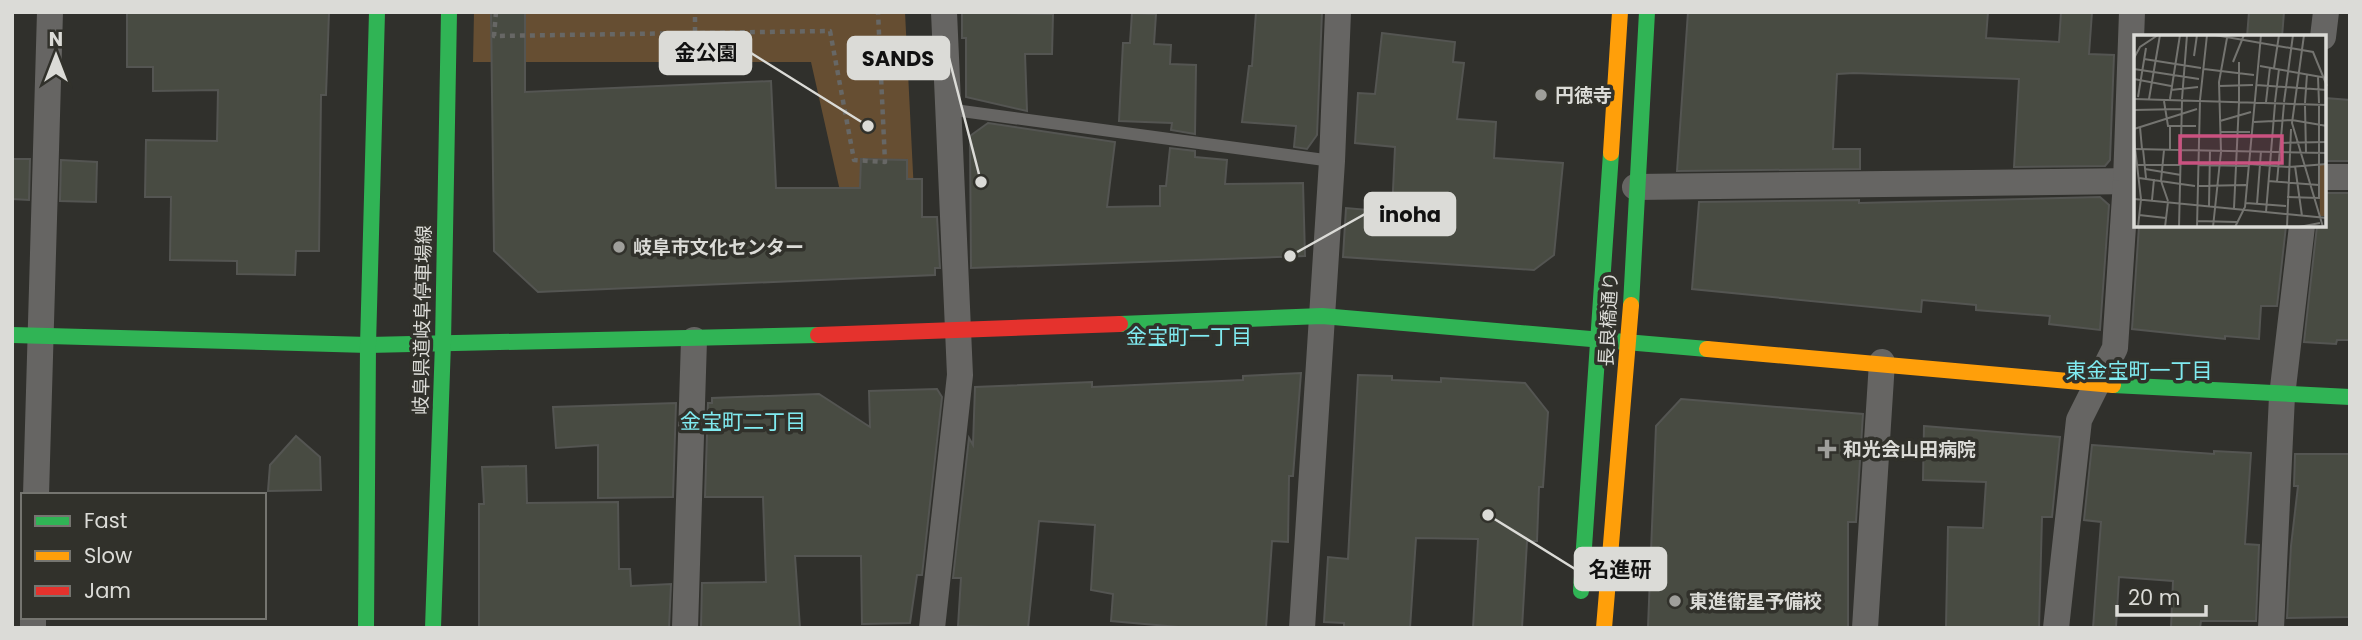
<svg xmlns="http://www.w3.org/2000/svg" width="2362" height="640" font-family="Poppins,'Noto Sans JP',sans-serif">
  <style>
    .green { fill: #664e32 }
    .building { fill: #484b42; stroke: #545552; stroke-width: 2 }
    .lines { fill: none; stroke-linecap: round; stroke-linejoin: round }
    .path { stroke: #676765; stroke-width: 4.5; stroke-dasharray: 5 5; stroke-linecap: butt }
    .lane { stroke: #666563; stroke-width: 12 }
    .street { stroke: #666563; stroke-width: 26 }
    .fast { stroke: #30b455; stroke-width: 16 }
    .slow { stroke: #ff9f0a; stroke-width: 16 }
    .jam { stroke: #e5322d; stroke-width: 16 }
    .poi-dot { fill: #9f9f9b; stroke: #31312b; stroke-width: 2.5 }
    .labels { text-anchor: middle; stroke-width: 7; stroke-linejoin: round; paint-order: stroke }
    .poi-label { font-size: 19px; font-weight: bold; fill: #dbdbd7; stroke: #31312b; text-anchor: start }
    .street-label { font-size: 19px; fill: #dbdbd7; stroke: #31312b }
    .neighbourhood-label { font-size: 21px; fill: #80ebf1; stroke: #31312b }
    .inset-road { fill: none; stroke: #747470; stroke-width: 2 }
    .view { fill: #ca5280; fill-opacity: 0.15; stroke: #ca5280; stroke-width: 3.5 }
    .inset-edge { fill: none; stroke: #dbdbd7; stroke-width: 3.5 }
    .leader { fill: none; stroke: #dbdbd7; stroke-width: 2.5 }
    .callout-dot { fill: #dbdbd7; stroke: #31312b; stroke-width: 2.5 }
    .callout { fill: #dbdbd7; stroke: #dbdbd7; stroke-width: 2.5 }
    .callout-label { font-size: 21px; text-anchor: middle; font-weight: bold; fill: #111 }
  </style>
  <rect width="100%" height="100%" fill="#30302c"/>
  <polygon class="green" points="474,12 905,12 914,193 840,191 811,62 473,62"/>
  <g class="building">
    <polygon points="329,12 326,95 321,95 319,251 296,251 295,275 237,274 237,261 170,260 171,197 145,197 146,140 217,141 218,90 153,91 153,67 127,67 127,13"/>
    <polygon points="491,12 525,12 525,92 771,81 776,188 860,188 861,159 907,160 907,179 922,179 922,217 937,217 940,268 935,268 935,275 538,292 494,251"/>
    <polygon points="962,12 1053,14 1052,54 1025,54 1027,111 966,97 966,38 962,38"/>
    <polygon points="1256,12 1322,12 1317,135 1307,149 1294,147 1296,126 1242,122 1249,66 1252,66"/>
    <polygon points="1688,12 1988,12 1986,38 2059,42 2061,12 2092,12 2089,54 2114,55 2110,160 2105,166 2014,167 2019,79 1854,73 1837,74 1833,149 1860,149 1860,169 1677,171"/>
    <polygon points="2249,12 2284,12 2282,37 2247,37"/>
    <polygon points="1132,13 1156,14 1154,44 1171,45 1170,64 1196,65 1195,134 1171,130 1172,123 1119,121 1123,43 1130,43"/>
    <polygon points="1382,33 1455,42 1453,62 1464,63 1457,119 1496,122 1494,158 1563,163 1554,255 1534,270 1343,257 1346,208 1392,212 1395,147 1355,143 1358,93 1375,94"/>
    <polygon points="2325,98 2350,100 2350,161 2325,161"/>
    <polygon points="988,123 1115,142 1107,207 1160,206 1160,186 1166,186 1170,148 1195,151 1195,157 1227,160 1225,184 1303,183 1305,256 971,268 970,136"/>
    <polygon points="12,159 30,159 29,200 12,199"/>
    <polygon points="61,160 97,162 96,202 60,201"/>
    <polygon points="2325,193 2350,193 2350,340 2337,340 2336,344 2304,342 2317,226 2325,226"/>
    <polygon points="2100,197 2109,205 2100,330 2049,324 2050,316 1976,310 1976,305 1922,300 1921,312 1692,289 1699,202 1859,200 1859,203"/>
    <polygon points="2139,226 2286,226 2277,306 2261,306 2259,339 2225,336 2225,339 2132,329"/>
    <polygon points="1301,373 1293,476 1289,476 1288,542 1272,541 1266,628 1190,628 1111,621 1113,594 1091,590 1095,525 1039,521 1028,628 958,626 961,578 953,578 969,438 973,445 975,387 1092,382 1092,387 1243,380 1243,376"/>
    <polygon points="1358,375 1392,376 1392,380 1441,382 1441,378 1525,383 1548,412 1543,487 1539,487 1537,541 1527,541 1522,628 1473,628 1478,539 1416,538 1410,628 1344,628 1344,623 1324,622 1328,557 1348,559"/>
    <polygon points="937,389 942,397 922,575 917,575 910,623 862,624 861,556 795,556 800,628 701,628 702,583 766,582 763,497 705,497 708,403 712,403 712,398 819,394 870,427 869,391"/>
    <polygon points="1681,399 1863,414 1856,522 1848,522 1848,628 1648,627 1656,426"/>
    <polygon points="676,403 673,497 598,498 598,445 556,448 553,407"/>
    <polygon points="1924,426 2060,437 2052,517 2042,517 2039,628 1946,627 1948,527 1983,528 1986,482 1923,480"/>
    <polygon points="296,436 320,457 321,490 268,491 270,465"/>
    <polygon points="2092,445 2214,454 2214,451 2251,453 2245,544 2259,545 2256,621 2201,621 2200,628 2171,628 2173,581 2119,577 2116,628 2093,628 2101,522 2084,520"/>
    <polygon points="2295,454 2350,454 2350,617 2287,618 2291,546 2298,486 2294,486"/>
    <polygon points="526,466 527,503 618,502 619,569 630,569 631,586 671,584 669,628 479,628 479,504 484,504 482,467"/>
  </g>
  <g class="lines">
    <g class="path">
      <polyline points="496,12 494,36 830,31 854,160 885,162 878,12"/>
      <polyline points="695,32 695,12"/>
    </g>
    <polyline class="lane" points="947,109 1332,161"/>
    <g class="street">
      <polyline points="2323,37 2326,12"/>
      <polyline points="2325,177 2350,177"/>
      <polyline points="1635,187 2136,181"/>
      <polyline points="36,495 50,12"/>
      <polyline points="33,628 33,617"/>
      <polyline points="685,628 694,340"/>
      <polyline points="932,628 960,375 944,12"/>
      <polyline points="1302,628 1332,161 1338,12"/>
      <polyline points="1865,628 1882,362"/>
      <polyline points="2056,628 2079,420 2115,348 2126,181 2132,12"/>
      <polyline points="2271,628 2282,396 2302,226"/>
    </g>
    <g class="fast">
      <polyline points="1631,305 1647,12"/>
      <polyline points="1120,324 1322,316 1707,349"/>
      <polyline points="12,335 368,345 818,335"/>
      <polyline points="2113,385 2350,397"/>
      <polyline points="1581,591 1611,153"/>
      <polyline points="366,628 368,345 377,12"/>
      <polyline points="433,628 443,343 449,12"/>
    </g>
    <g class="slow">
      <polyline points="1611,153 1620,12"/>
      <polyline points="1707,349 2113,385"/>
      <polyline points="1604,628 1631,305"/>
    </g>
    <polyline class="jam" points="818,335 1120,324"/>
  </g>
  <g class="poi-dot">
    <circle cx="1541" cy="95" r="7"/>
    <circle cx="619" cy="247" r="7"/>
    <path d="M1823.5 438.5h7v7h7v7h-7v7h-7v-7h-7v-7h7z"/>
    <circle cx="1675" cy="601" r="7"/>
  </g>
  <g class="labels">
    <g class="poi-label">
      <text x="1555" y="102">円徳寺</text>
      <text x="633" y="254">岐阜市文化センター</text>
      <text x="1843" y="456">和光会山田病院</text>
      <text x="1689" y="608">東進衛星予備校</text>
    </g>
    <g class="street-label">
      <text transform="translate(1608 319) rotate(-87)" y="7">長良橋通り</text>
      <text transform="translate(422 320) rotate(-89)" y="7">岐阜県道岐阜停車場線</text>
    </g>
    <g class="neighbourhood-label">
      <text x="1189" y="344">金宝町一丁目</text>
      <text x="2139" y="378">東金宝町一丁目</text>
      <text x="743" y="429">金宝町二丁目</text>
    </g>
  </g>
  <g transform="translate(2134 35)">
    <rect width="192" height="192" fill="#30302c"/>
    <path d="M185,129l7,1v51h-6z" fill="#664e32"/>
    <path class="inset-road" d="M81,0l98,17 14,34M170,0l-12,88 31,104M60,21l3,-21M0,23l6,-11 18,-12M10,24l57,9M99,27l11,-27M105,27v40M126,31l67,12M140,33l5,-33M0,34l65,10M70,34l50,6M184,42l1,26M0,44l37,7M122,50l71,5M85,51l34,-1M37,55l27,-3M4,62l8,-49M0,64l193,6M15,64l11,-64M36,64l10,-64M48,64l5,-64M30,66l4,25h28M132,67l4,-35M141,67l4,-33M150,67l9,-67M171,68l2,-29M171,71l1,47M0,75l48,-1M86,86l31,-9M120,87l38,-2 35,6M6,92l2,22M0,94l63,-20M87,97h29M0,104l7,60 -3,28M146,108l47,-1M0,114l193,4M9,114l3,29M30,115l-3,31 7,20M36,115v-23M115,129l40,3 38,-3M3,130h43M64,130l50,1M161,131l7,50M11,134l36,6M5,143l56,8M134,146l51,4M143,147l7,-78M64,151l48,-1M153,162l32,1v-92M0,164l193,19M18,165l2,-21M112,168l40,3M123,169l4,-53M75,171l1,-56M100,173l5,-105M132,177l9,-108M5,180l27,3M63,186l40,1M31,192l3,-25M45,192l3,-126M63,192l3,-127 7,-65M79,192l8,-75 -2,-70 8,-44M101,192l10,-20 16,-172M153,192l4,-98M165,192l21,-4"/>
    <path class="view" d="M46,101h102v27h-102z"/>
    <rect width="192" height="192" class="inset-edge"/>
  </g>
  <path class="leader" d="M868 126L751 53M981 182L949 58M1290 256L1365 214M1488 515L1575 569"/>
  <g class="callout-dot">
    <circle cx="868" cy="126" r="7"/>
    <circle cx="981" cy="182" r="7"/>
    <circle cx="1290" cy="256" r="7"/>
    <circle cx="1488" cy="515" r="7"/>
  </g>
  <g class="callout">
    <rect x="660" y="32" width="91" height="42" rx="7"/>
    <rect x="848" y="37" width="101" height="42" rx="7"/>
    <rect x="1365" y="193" width="90" height="42" rx="7"/>
    <rect x="1575" y="548" width="91" height="42" rx="7"/>
  </g>
  <g class="callout-label">
    <text x="706" y="60">金公園</text>
    <text x="898" y="66">SANDS</text>
    <text x="1410" y="222">inoha</text>
    <text x="1620" y="577">名進研</text>
  </g>
  <rect width="2362" height="640" fill="none" stroke="#dbdbd7" stroke-width="28"/>
  <rect x="21" y="493" width="245" height="126" fill="#31312b" stroke="#757570" stroke-width="2"/>
  <rect x="35" y="516" width="35" height="10" fill="#30b455" stroke="#757570" stroke-width="2"/>
  <text x="84" y="528" font-size="21" fill="#dbdbd7">Fast</text>
  <rect x="35" y="551" width="35" height="10" fill="#ff9f0a" stroke="#757570" stroke-width="2"/>
  <text x="84" y="563" font-size="21" fill="#dbdbd7">Slow</text>
  <rect x="35" y="586" width="35" height="10" fill="#e5322d" stroke="#757570" stroke-width="2"/>
  <text x="84" y="598" font-size="21" fill="#dbdbd7">Jam</text>
  <g transform="translate(56 56)" stroke="#31312b" stroke-width="5" paint-order="stroke">
  <path d="M0-5L12 26L0 18L-12 26Z" fill="#dbdbd7"/>
  <text y="-10" font-size="19" font-weight="bold" text-anchor="middle" fill="#dbdbd7">N</text>
  </g>
  <path d="M2117 605v10h89v-10" fill="none" stroke="#dbdbd7" stroke-width="3.5"/>
  <text x="2128" y="605" font-size="21" fill="#dbdbd7" stroke="#31312b" stroke-width="5" paint-order="stroke">20 m</text>
</svg>
